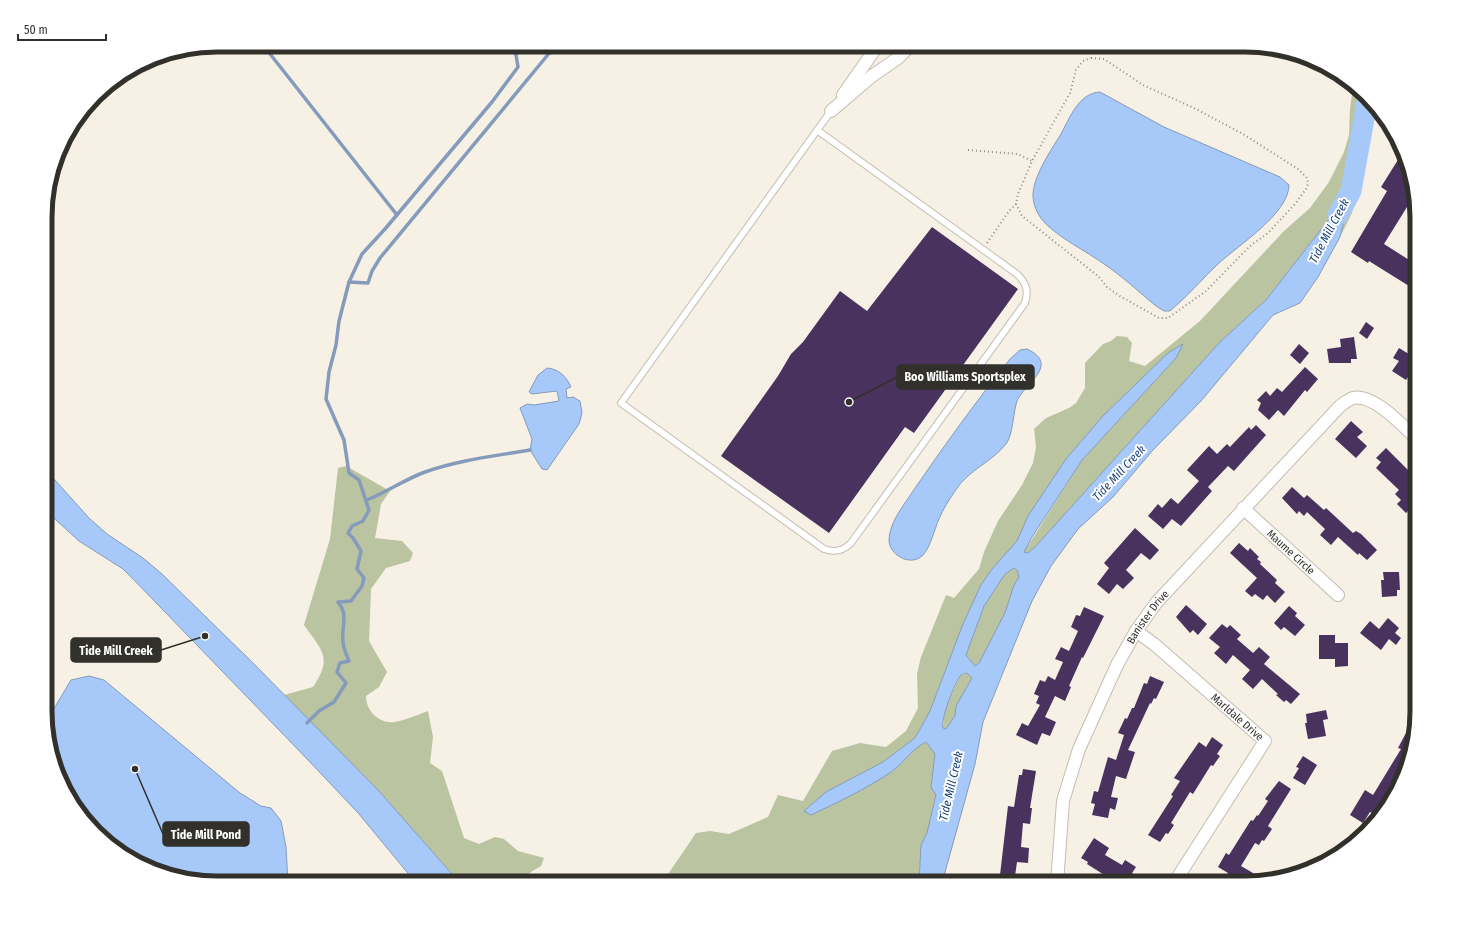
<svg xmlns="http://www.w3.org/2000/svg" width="1462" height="928" font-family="'Fira Sans Condensed',sans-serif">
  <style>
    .green { fill: #bac4a1 }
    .water { fill: #a7c9f9; stroke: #849bbb; fill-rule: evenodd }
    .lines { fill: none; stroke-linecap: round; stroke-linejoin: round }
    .stream { stroke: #849bbb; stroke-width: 3.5 }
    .river { stroke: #a7c9f9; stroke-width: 21 }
    .building { fill: #49325e }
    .service-casing { stroke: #c3bdb2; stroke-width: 8 }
    .minor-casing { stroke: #c3bdb2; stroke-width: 14 }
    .path { stroke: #8f8c84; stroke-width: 2; stroke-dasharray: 1 3; stroke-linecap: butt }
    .service { stroke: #fff; stroke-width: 6 }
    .minor { stroke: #fff; stroke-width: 12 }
    .labels { text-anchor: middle; stroke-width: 4; stroke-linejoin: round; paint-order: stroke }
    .street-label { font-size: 11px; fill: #32302b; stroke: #fff }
    .water-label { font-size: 12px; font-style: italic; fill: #164079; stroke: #fff }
    .rim { fill: none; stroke: #32302b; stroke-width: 5 }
    .leader { fill: none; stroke: #32302b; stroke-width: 1.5 }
    .callout-dot { fill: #32302b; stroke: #fff; stroke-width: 1.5 }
    .callout { fill: #32302b; stroke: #32302b; stroke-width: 1.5 }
    .callout-label { font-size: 12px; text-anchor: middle; font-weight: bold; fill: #fff }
  </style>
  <rect width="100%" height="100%" fill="#f6f0e5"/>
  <g class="green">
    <polygon points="1353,87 1376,112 1352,213 1340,237 1350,192 1266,300 1220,342 1036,546 1028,553 1024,552 1082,460 1176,358 1177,347 1102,417 1066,459 1028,516 1018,541 992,569 981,585 963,624 930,711 915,738 883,762 826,792 804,811 811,814 893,771 914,749 926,742 935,754 931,786 936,795 927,833 921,845 919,883 662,883 696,833 710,831 729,834 768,817 778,795 803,801 832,751 860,743 886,747 906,731 918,708 917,674 921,657 946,595 954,598 979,569 984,552 998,521 1022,485 1033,463 1036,447 1034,429 1046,418 1069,408 1076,403 1085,388 1085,363 1103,344 1111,341 1117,336 1127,337 1132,343 1129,361 1145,366 1200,321 1284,231 1310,208 1329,182 1344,152 1349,135 1350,109"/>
    <path d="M346,466l44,25 -9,13 -6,34 27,3 11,12 -3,8 -24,7 -15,21 -2,52 18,31 -8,15 -13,9c0,15 13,28 29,26 11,-2 22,-7 33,-11l5,26 -3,26 12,8 22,67 15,6 16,-7 9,2 14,12 26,7 -3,8 -28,17h-53l-83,-94 -93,-94 29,-8c20,-30 9,-36 -9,-62l26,-86 8,-71z"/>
    <polygon points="1014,568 1017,570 1019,577 1014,585 1005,613 979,664 975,666 966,655 984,606 1005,574"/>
    <polygon points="967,673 972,678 956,706 955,716 946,729 943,728 945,708 960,676"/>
  </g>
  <g class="water">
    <path d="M1100,92l64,35 116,50 9,8c0,28 -50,60 -70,78 -17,16 -31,33 -49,48h-6l-8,-5c-17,-14 -34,-30 -52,-42 -18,-13 -43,-25 -58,-40 -7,-7 -12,-16 -13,-27 -1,-19 18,-47 28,-63 9,-17 18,-41 39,-42z"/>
    <path d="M1351,191l-11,46 -22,40 -18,26 -27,12 -72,86 -48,49 -40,47 -35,32 -27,37 -19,35 -49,121 -8,42 -33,119h-23l2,-38 6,-12 9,-38 -5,-8 4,-33 -9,-12c-15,7 -22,21 -35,30 -25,17 -53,30 -80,43l-7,-4 22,-19 57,-30 32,-24 15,-27 33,-87 18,-39 11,-16 25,-28 11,-25 38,-57 36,-42 66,-64 15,-9 -7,14 -94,102 -50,77 -8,15 4,1 8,-7 184,-204 46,-42zM1014,568l3,2 2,7 -5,8 -9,28 -26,50 -4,3 -9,-11 18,-49 21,-32zM967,673l5,5 -16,28 -1,10 -9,13 -3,-1c-3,-7 12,-47 18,-53 0,0 5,-2 6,-2z"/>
    <path d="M1027,349c34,16 -3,35 -10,52 -4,12 -4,34 -11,43 -15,19 -37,25 -51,47 -6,9 -12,18 -16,28 -5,11 -8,27 -16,36 -11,12 -33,1 -34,-14 0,-16 11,-31 20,-44 32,-47 65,-93 101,-138l10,-9z"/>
    <path d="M547,368c12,1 19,8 24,19l-5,2 1,9 6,-1 7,4 2,12 -3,11 -32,46 -5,-1 -12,-19 2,-11 -12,-31 7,-4 7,1 25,-4 -2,-10 -25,3 -3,-2 9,-17z"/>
    <polygon points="46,470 89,518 107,534 143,558 162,574 252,662 377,789 460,883 416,883 359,814 309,761 134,580 123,569 79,541 46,511"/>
    <polygon points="89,676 104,680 240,793 261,806 271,808 281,821 286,847 288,883 217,883 172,877 122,854 68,797 46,733 46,722 71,680"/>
  </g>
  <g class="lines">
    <g class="stream">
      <polyline points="263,45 397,215"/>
      <polyline points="349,282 368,283 372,271 380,258 556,45"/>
      <path d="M367,500c19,-8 39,-21 58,-28 33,-12 70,-16 105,-22"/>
      <path d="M307,723l12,-12 15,-9 12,-19 -9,-11 3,-9 9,-2c-2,-6 -6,-12 -6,-19 -2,-15 6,-27 -5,-40l13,-1 11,-15 2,-8 -7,-9 4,-18 -8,-13 -5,-5 4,-7 11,-5 6,-11 -10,-30 -10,-7 -5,-33 -18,-41 3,-27 7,-27 3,-24 10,-39 13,-28 23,-25 107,-127 26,-35 -2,-12 -5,-10"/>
    </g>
    <polyline class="river" points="1338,215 1351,191 1367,102"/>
  </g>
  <g class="building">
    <polygon points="1401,155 1417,206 1417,213 1407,207 1384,244 1417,265 1417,291 1369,261 1368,263 1351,252 1387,191 1381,187"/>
    <polygon points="932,227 1018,289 914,433 905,427 829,533 721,456 778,376 791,354 803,342 840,291 867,311"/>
    <polygon points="1366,322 1374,328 1367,339 1359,333"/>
    <polygon points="1354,337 1357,359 1351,359 1351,363 1329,363 1327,349 1341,347 1340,339"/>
    <polygon points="1299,344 1309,353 1300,364 1290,355"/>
    <polygon points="1399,348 1417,359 1417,363 1406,380 1392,371 1399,361 1393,358"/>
    <polygon points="1305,367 1318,379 1307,392 1305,390 1284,416 1278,410 1269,420 1258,410 1261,403 1257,400 1266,391 1270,396 1277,388 1282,392"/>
    <polygon points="1351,421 1363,432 1357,437 1367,446 1356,458 1335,439"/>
    <polygon points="1256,425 1266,435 1234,471 1228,466 1208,487 1212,491 1181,526 1172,519 1163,529 1148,516 1158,504 1162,508 1171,498 1178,504 1199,481 1187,470 1209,446 1217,454 1227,444 1230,447 1249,427 1251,430"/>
    <polygon points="1386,448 1417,479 1417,515 1410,509 1406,513 1397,504 1401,500 1395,494 1399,490 1376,468 1381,462 1376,458"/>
    <polygon points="1292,487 1304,498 1307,495 1324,510 1326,508 1353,533 1356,531 1361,534 1377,550 1367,560 1359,553 1358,555 1338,537 1331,545 1320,535 1325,529 1307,512 1304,516 1299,511 1297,514 1282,498"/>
    <polygon points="1135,528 1159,550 1150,560 1141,553 1126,570 1134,578 1123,589 1117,584 1109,594 1097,584 1109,568 1104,563"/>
    <polygon points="1239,543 1248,551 1250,548 1259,557 1257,559 1261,562 1260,564 1277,580 1275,583 1285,592 1275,603 1267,595 1263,600 1255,594 1252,597 1245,591 1257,578 1230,553"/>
    <polygon points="1383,572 1399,572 1400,590 1397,590 1397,596 1382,597 1381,580 1384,580"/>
    <polygon points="1186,605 1207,624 1198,635 1193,630 1190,633 1176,617"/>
    <polygon points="1289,606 1297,613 1295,616 1305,625 1295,636 1284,627 1281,630 1274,623"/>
    <polygon points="1084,607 1104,616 1083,658 1082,657 1069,686 1071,687 1065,701 1055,696 1045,717 1056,722 1050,736 1042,733 1037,745 1016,735 1022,723 1028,726 1040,705 1036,703 1039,696 1034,694 1040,680 1045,682 1048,676 1055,680 1063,662 1055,659 1061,647 1069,651 1078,631 1071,627 1076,615 1080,616"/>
    <polygon points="1388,618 1399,628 1395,633 1401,638 1396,645 1389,639 1381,650 1360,633 1370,621 1379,629"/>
    <polygon points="1222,624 1227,628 1230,625 1241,635 1237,639 1253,653 1259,647 1270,657 1264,664 1300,694 1291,704 1286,700 1284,702 1276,695 1278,694 1262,679 1253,689 1242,679 1250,670 1233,655 1226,664 1214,653 1220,647 1209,638"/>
    <polygon points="1319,635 1335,635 1335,643 1348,643 1348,666 1335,667 1335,659 1319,659"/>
    <polygon points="1150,676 1164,682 1156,699 1154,698 1151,704 1150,703 1128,750 1135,752 1126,779 1116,776 1111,797 1118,798 1115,810 1110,808 1108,818 1092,815 1095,804 1091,803 1094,791 1098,792 1108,757 1116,760 1124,735 1118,733 1125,718 1127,719 1132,708 1134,708 1144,683 1147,684"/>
    <polygon points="1326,710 1328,719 1323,720 1326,736 1308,739 1305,723 1307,723 1306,714"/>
    <polygon points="1407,731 1414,735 1409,761 1402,773 1404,774 1377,816 1370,812 1363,823 1350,815 1365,790 1373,795 1401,749 1398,748"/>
    <polygon points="1212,737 1223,745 1217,754 1220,756 1213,766 1211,765 1193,794 1190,792 1171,823 1174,825 1168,834 1166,833 1160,842 1148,835 1173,796 1171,795 1180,781 1174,778 1199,742 1206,747"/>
    <polygon points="1303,756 1317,765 1305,785 1293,778 1299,768 1296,767"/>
    <polygon points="1023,769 1036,771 1030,808 1032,808 1030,824 1023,823 1021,847 1029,848 1028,863 1017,862 1015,876 1000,875 1008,806 1014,807 1019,775 1022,775"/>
    <polygon points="1279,781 1291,789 1268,826 1272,829 1264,841 1262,840 1259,845 1255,843 1241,866 1253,873 1247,883 1222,883 1228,873 1218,867 1226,853 1229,855 1251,820 1253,821 1257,815 1258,816 1268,801 1265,799"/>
    <polygon points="1094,838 1109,848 1105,855 1122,865 1125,860 1136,867 1132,873 1148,883 1117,883 1087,864 1088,862 1081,858"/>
  </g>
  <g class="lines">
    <defs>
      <path id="service" d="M817,130l200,144c9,9 12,16 8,29l-174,240c-8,8 -16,10 -27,6l-203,-146 210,-292"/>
      <g id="minor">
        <polyline points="843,95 878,45"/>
        <polyline points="831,111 872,76 898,58 911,45"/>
        <path id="s1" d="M1243,508l95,87"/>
        <path id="s2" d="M1136,631l18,13 111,97 -91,142"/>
        <path id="s3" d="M1057,883l6,-82 16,-52 38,-84 19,-34 20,-28 184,-197c3,-2 9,-7 13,-8 20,-5 50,28 64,41"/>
      </g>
    </defs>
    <use href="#service" class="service-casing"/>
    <use href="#minor" class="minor-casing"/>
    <g class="path">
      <polygon points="1091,58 1104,59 1143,85 1196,109 1243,134 1298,169 1307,178 1308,184 1306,189 1296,203 1268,233 1250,246 1206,291 1168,318 1159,318 1118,295 1107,287 1098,276 1022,216 1016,204 1018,194 1032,161 1070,93 1076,70 1083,61"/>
      <polyline points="968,150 1018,154 1032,161"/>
      <polyline points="987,243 1009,211 1016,204"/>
    </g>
    <use href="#service" class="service"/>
    <use href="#minor" class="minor"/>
  </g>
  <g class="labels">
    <g class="street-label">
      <text dy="4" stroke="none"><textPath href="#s1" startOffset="65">Maume Circle</textPath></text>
      <text dy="4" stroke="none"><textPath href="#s3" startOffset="286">Banister Drive</textPath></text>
      <text dy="4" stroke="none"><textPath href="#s2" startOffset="133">Marldale Drive</textPath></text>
    </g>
    <g class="water-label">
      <text transform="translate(1329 231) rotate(-62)" y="4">Tide Mill Creek</text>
      <text transform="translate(1119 473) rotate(-47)" y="4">Tide Mill Creek</text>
      <text transform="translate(951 786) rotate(-77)" y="4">Tide Mill Creek</text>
    </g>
  </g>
  <path d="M0 0H1462V928H0ZM217 52H1245A165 165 0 0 1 1410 217V711A165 165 0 0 1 1245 876H217A165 165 0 0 1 52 711V217A165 165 0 0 1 217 52Z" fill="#fff" fill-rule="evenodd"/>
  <path class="rim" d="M217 52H1245A165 165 0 0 1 1410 217V711A165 165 0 0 1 1245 876H217A165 165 0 0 1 52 711V217A165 165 0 0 1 217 52Z"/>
  <path class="leader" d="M849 402L897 377M205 636L161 650M135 769L163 834"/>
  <g class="callout-dot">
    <circle cx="849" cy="402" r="4"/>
    <circle cx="205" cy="636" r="4"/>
    <circle cx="135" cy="769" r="4"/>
  </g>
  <g class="callout">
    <rect x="897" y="365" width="137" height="24" rx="4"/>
    <rect x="71" y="638" width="90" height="24" rx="4"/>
    <rect x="163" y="822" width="86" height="24" rx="4"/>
  </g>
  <g class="callout-label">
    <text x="965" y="381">Boo Williams Sportsplex</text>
    <text x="116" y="655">Tide Mill Creek</text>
    <text x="206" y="839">Tide Mill Pond</text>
  </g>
  <path d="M18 34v6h88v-6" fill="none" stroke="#32302b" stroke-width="2"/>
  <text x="24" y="34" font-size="12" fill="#32302b" stroke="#ffffff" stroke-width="3" paint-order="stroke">50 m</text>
</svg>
